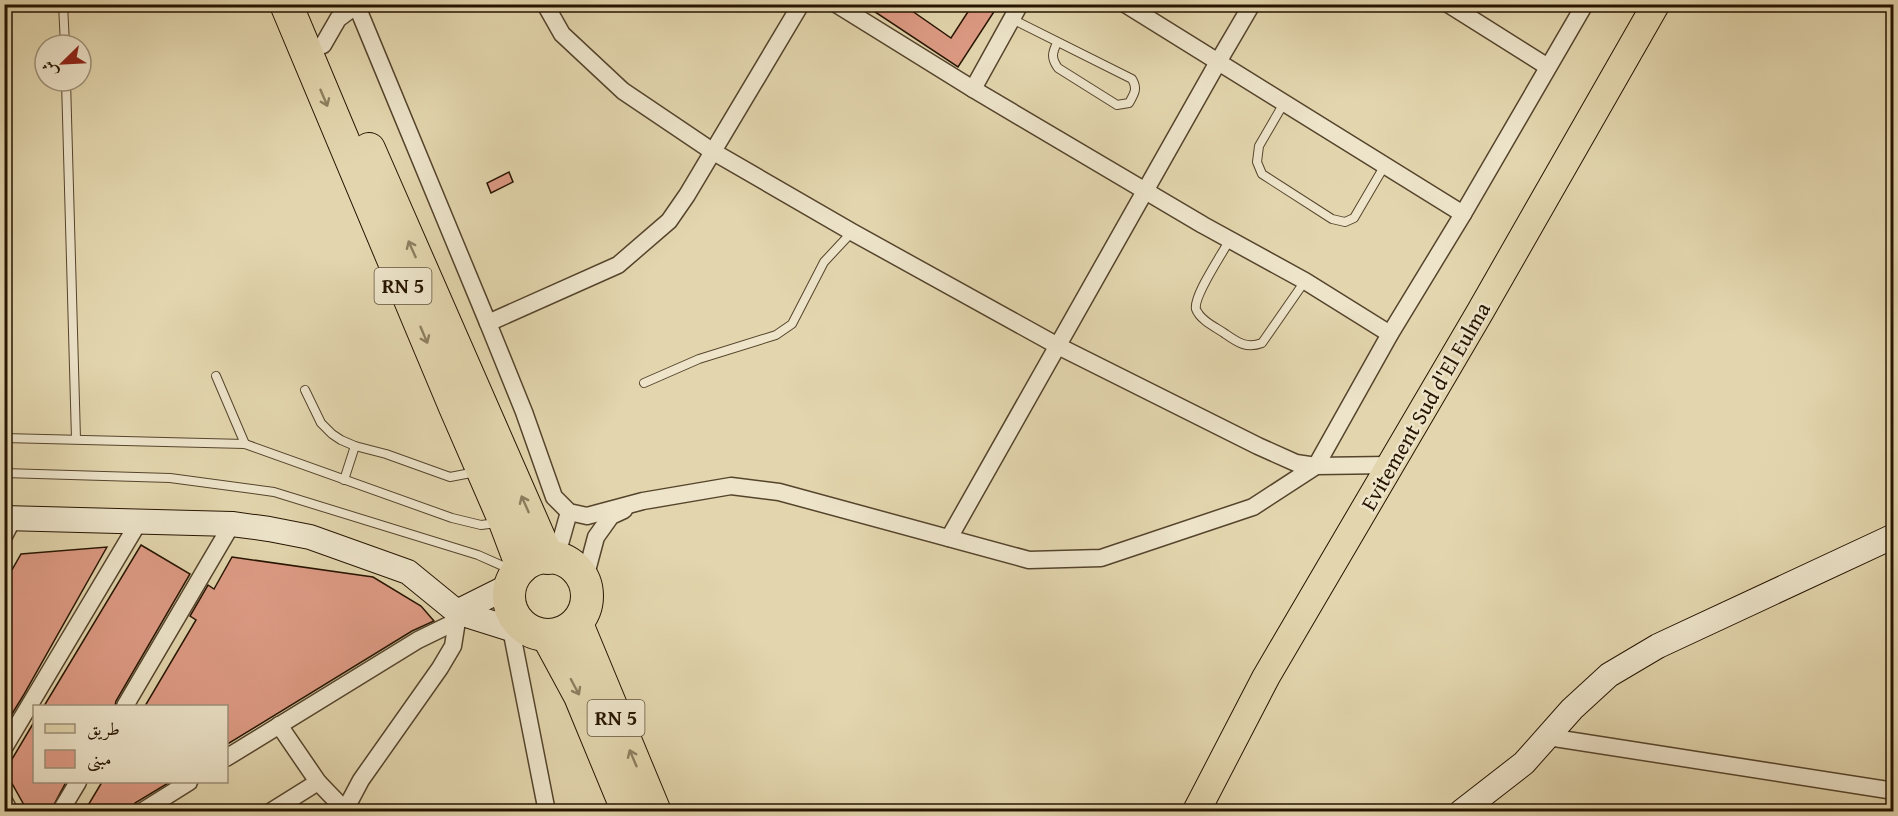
<svg xmlns="http://www.w3.org/2000/svg" width="1898" height="816" font-family="'Gentium Book Plus',Amiri,serif">
  <style>
    .building { fill: #de9b85; stroke: #261400; stroke-width: 1.5 }
    .lines { fill: none; stroke-linecap: round; stroke-linejoin: round }
    .lane-casing { stroke: #55442c; stroke-width: 10 }
    .street-casing { stroke: #55442c; stroke-width: 19 }
    .secondary-casing { stroke: #261400; stroke-width: 26 }
    .primary-casing { stroke: #261400; stroke-width: 29 }
    .highway-casing { stroke: #261400; stroke-width: 34 }
    .lane { stroke: #ede4ca; stroke-width: 8 }
    .street { stroke: #ede4ca; stroke-width: 16 }
    .secondary { stroke: #ede4ca; stroke-width: 24 }
    .primary { stroke: #e3d6ae; stroke-width: 27 }
    .highway { stroke: #e3d6ae; stroke-width: 32 }
    .oneway { stroke: #8e7f60 }
    .labels { text-anchor: middle; stroke-width: 5; stroke-linejoin: round; paint-order: stroke }
    .shield { fill: #ede4ca; stroke: #62523d; stroke-width: 1.5 }
    .shield-label { font-size: 21px; font-weight: bold; fill: #261400 }
    .street-label { font-size: 22px; fill: #261400; stroke: #ede4ca }
  </style>
  <rect width="100%" height="100%" fill="#e3d6ae"/>
  <filter id="stains"><feTurbulence type="fractalNoise" baseFrequency=".00333" numOctaves="4"/><feColorMatrix values="0 0 0 0 .2 0 0 0 0 .09 0 0 0 0 .02 0 0 0 .5 -.17"/></filter>
  <radialGradient id="worn" r=".72"><stop offset=".6" stop-color="#630" stop-opacity="0"/><stop offset="1" stop-color="#630" stop-opacity=".3"/></radialGradient>
  <g class="building">
    <polygon points="863,4 902,4 951,38 973,4 999,4 958,67"/>
    <polygon points="509,172 513,182 491,193 487,183"/>
    <polygon points="141,545 190,574 116,701 115,706 44,706"/>
    <polygon points="107,547 23,696 4,727 4,584 21,554"/>
    <polygon points="232,557 373,577 421,606 434,621 412,631 226,745 226,706 145,706 196,620 190,616 208,585 214,589"/>
    <polygon points="34,722 34,782 66,782 50,812 28,812 5,771"/>
    <polygon points="102,782 170,782 135,803 131,812 84,812"/>
  </g>
  <g class="lines">
    <defs>
      <g id="lane">
        <polyline points="63,4 65,45"/>
        <path d="M1012,19l120,60c6,10 2,15 -3,24l-12,2 -59,-37c-7,-10 -6,-15 -1,-25"/>
        <polyline points="66,81 76,439"/>
        <polyline points="1284,103 1259,146 1257,162 1262,174 1332,219 1345,222 1354,218 1385,165"/>
        <path d="M1230,239c-7,14 -37,57 -34,70 4,11 19,18 28,24 13,9 22,16 38,10l43,-62"/>
        <polyline points="216,376 245,444"/>
        <polyline points="644,383 699,359 776,335 792,324 824,262 852,232"/>
        <polyline points="305,390 321,423 332,434 341,440 355,446 386,454 450,477 476,472"/>
        <polyline points="4,438 245,444 452,518 481,525 497,523"/>
        <polyline points="4,473 170,478 274,492 478,555 514,571"/>
        <polyline points="344,480 355,446"/>
      </g>
      <g id="street">
        <polyline points="356,4 488,323"/>
        <polyline points="545,4 562,34 623,91 712,151 852,232 1058,346 1258,446 1296,463 1316,466 1390,334 1463,214 1585,4"/>
        <polyline points="801,4 687,195 669,221 618,265 488,323 524,412 554,497 569,512 587,516 643,501 731,486 779,492 1029,560 1101,558 1253,507 1316,466 1390,465"/>
        <polyline points="836,4 973,89 1203,225 1305,281 1390,334"/>
        <polyline points="1125,4 1463,214"/>
        <polyline points="1448,4 1548,67"/>
        <polyline points="323,45 338,19 358,4"/>
        <polyline points="973,89 1020,4"/>
        <polyline points="4,536 13,519"/>
        <polyline points="949,538 1218,62 1252,4"/>
        <polyline points="556,558 569,512"/>
        <polyline points="584,582 596,537 611,516 624,510"/>
        <polyline points="511,629 547,812"/>
        <polyline points="125,706 232,524"/>
        <polyline points="279,725 318,782 345,810"/>
        <polyline points="1548,737 1894,791"/>
        <polyline points="4,748 140,520"/>
        <polyline points="226,758 418,640 457,621 457,612"/>
        <polyline points="4,801 10,812"/>
        <polyline points="60,812 78,782"/>
        <polyline points="141,812 189,782"/>
        <polyline points="270,812 318,782"/>
        <polyline points="344,812 361,780 440,668 453,646 457,621"/>
      </g>
      <g id="secondary">
        <polyline points="4,518 232,524 269,529 310,537 408,572 457,612 511,629 535,632"/>
        <polyline points="457,612 511,585"/>
        <polyline points="1461,812 1524,763 1572,709 1609,675 1658,646 1894,536"/>
      </g>
      <polyline id="primary" points="1196,812 1266,677 1480,312 1656,4"/>
      <g id="highway">
        <polyline points="286,4 455,407 505,522 522,567"/>
        <polyline points="369,149 548,558"/>
        <circle cx="548" cy="596" r="39"/>
        <polyline points="577,624 655,812"/>
        <polyline points="547,635 580,696 628,812"/>
      </g>
    </defs>
    <use href="#lane" class="lane-casing"/>
    <use href="#street" class="street-casing"/>
    <use href="#secondary" class="secondary-casing"/>
    <use href="#primary" class="primary-casing"/>
    <use href="#highway" class="highway-casing"/>
    <use href="#lane" class="lane"/>
    <use href="#street" class="street"/>
    <use href="#secondary" class="secondary"/>
    <use href="#primary" class="primary"/>
    <use href="#highway" class="highway"/>
  </g>
  <defs><path id="oneway-shaft" d="M-6 0H5M1.5-3L5.5 0L1.5 3" fill="none" stroke-width="1.6" stroke-linecap="round" stroke-linejoin="round" transform="scale(1.5)"/></defs>
  <g class="oneway">
    <use href="#oneway-shaft" transform="translate(324 98) rotate(67)"/>
    <use href="#oneway-shaft" transform="translate(412 249) rotate(-114)"/>
    <use href="#oneway-shaft" transform="translate(424 335) rotate(67)"/>
    <use href="#oneway-shaft" transform="translate(525 504) rotate(-114)"/>
    <use href="#oneway-shaft" transform="translate(575 687) rotate(62)"/>
    <use href="#oneway-shaft" transform="translate(633 758) rotate(-113)"/>
  </g>
  <g class="labels">
    <g class="shield">
      <rect x="374.5" y="268" width="57" height="36" rx="4.5"/>
      <rect x="587.5" y="700" width="57" height="36" rx="4.5"/>
    </g>
    <g class="shield-label">
      <text x="403" y="293">RN 5</text>
      <text x="616" y="725">RN 5</text>
    </g>
    <g class="street-label">
      <text transform="translate(1425 406) rotate(-60)" y="8">Evitement Sud d'El Eulma</text>
    </g>
  </g>
  <rect width="1898" height="816" fill="none" stroke="#e3d6ae" stroke-width="24"/>
  <rect x="6" y="6" width="1886" height="804" fill="none" stroke="#261400" stroke-width="3"/>
  <rect x="12" y="12" width="1874" height="792" fill="none" stroke="#261400" stroke-width="1.5"/>
  <rect x="33" y="705" width="195" height="78" fill="#ede4ca" stroke="#9d9179" stroke-width="1.5"/>
  <rect x="45" y="724" width="30" height="9" fill="#e3d6ae" stroke="#9d9179" stroke-width="1.5"/>
  <text x="87" y="735" font-size="18" fill="#261400">طريق</text>
  <rect x="45" y="750" width="30" height="18" fill="#de9b85" stroke="#9d9179" stroke-width="1.5"/>
  <text x="87" y="765" font-size="18" fill="#261400">مبنى</text>
  <g transform="translate(63 63) rotate(246)"><circle r="28" fill="#ede4ca" stroke="#9d9179" stroke-width="1.5"/>
  <path d="M0-4.5L10 22L0 15L-10 22Z" fill="#8f2418"/>
  <text y="-9" font-size="16" font-weight="bold" text-anchor="middle" fill="#261400">ش</text>
  </g>
  <rect width="100%" height="100%" filter="url(#stains)"/>
  <rect width="100%" height="100%" fill="url(#worn)"/>
</svg>
